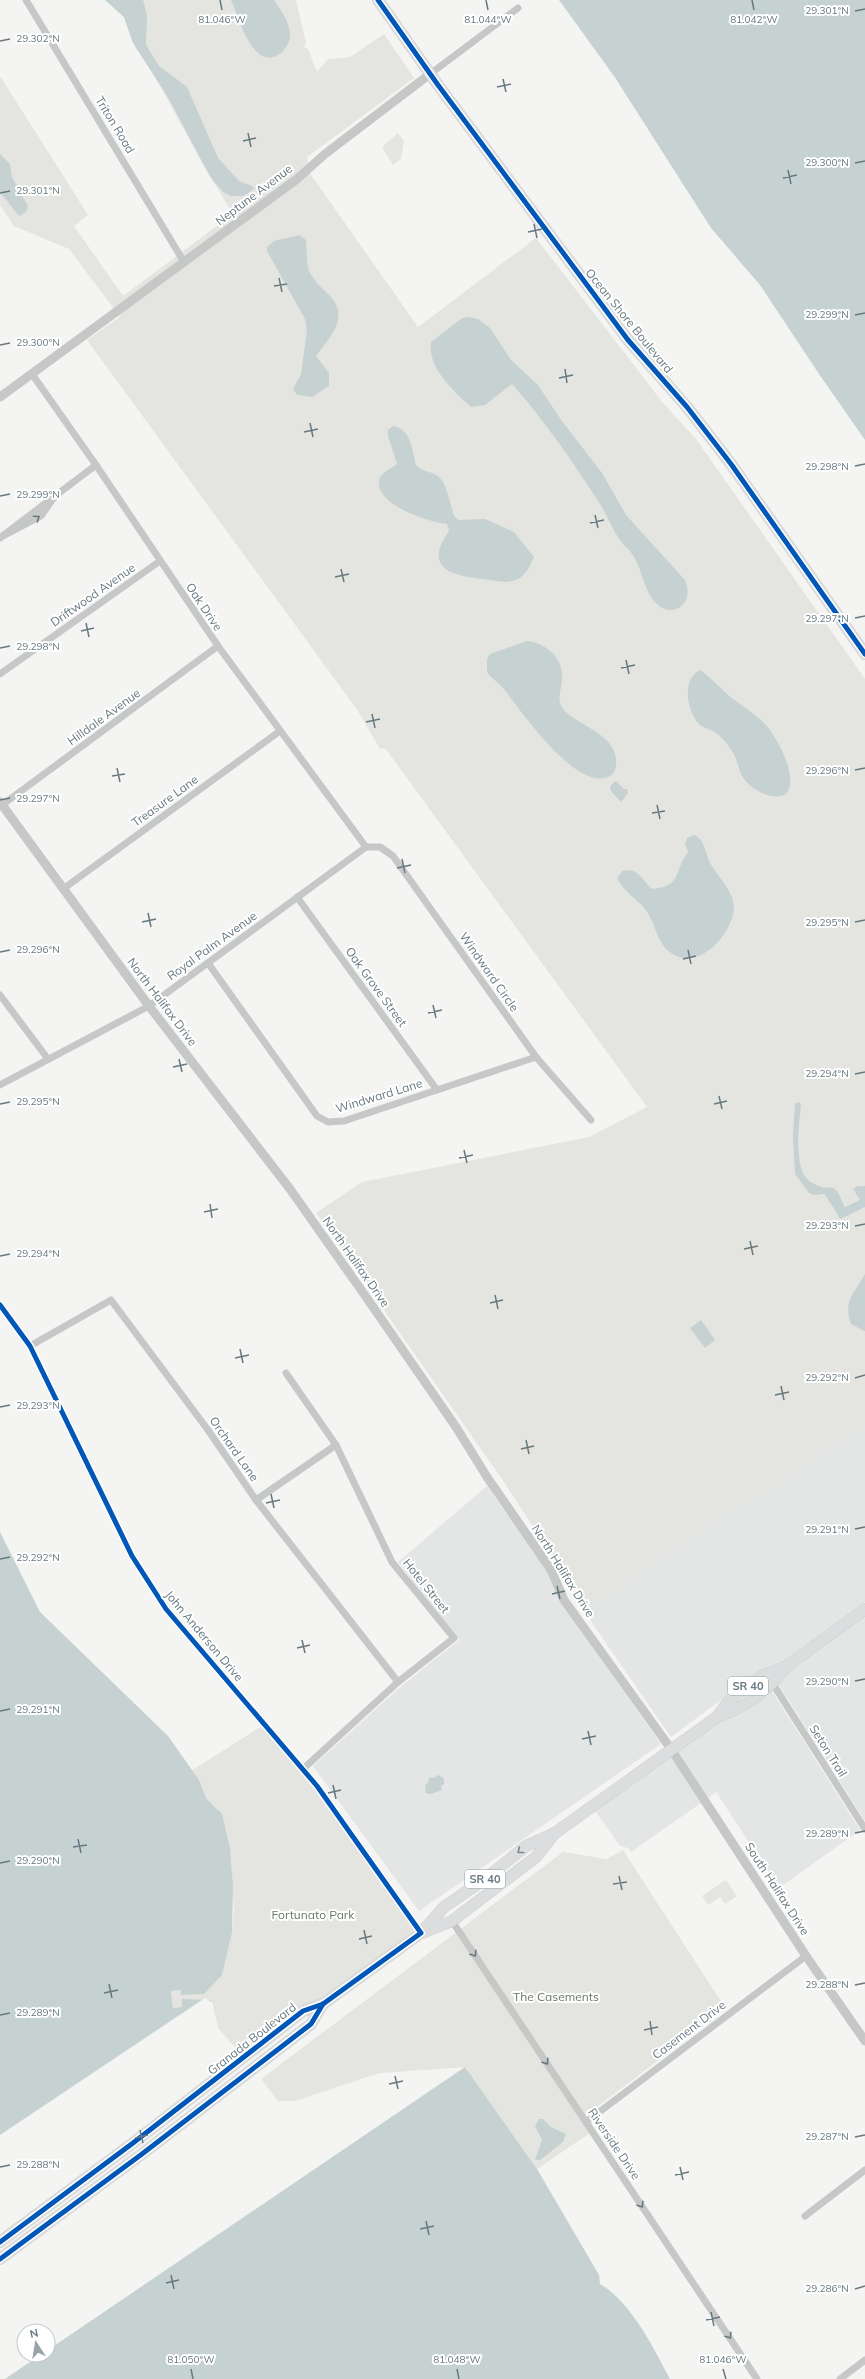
<svg xmlns="http://www.w3.org/2000/svg" width="865" height="2379" font-family="Mulish,sans-serif">
  <style>
    .built { fill: #e4e5e5 }
    .green { fill: #e4e5e0 }
    .water { fill: #c6d1d1; fill-rule: evenodd }
    .pier { fill: #f4f4f3 }
    .lines { fill: none; stroke-linecap: round; stroke-linejoin: round }
    .primary-casing { stroke: #cfd0d0; stroke-width: 12 }
    .minor { stroke: #c6c8c8; stroke-width: 7 }
    .tertiary { stroke: #c6c8c8; stroke-width: 9 }
    .primary { stroke: #dcddde; stroke-width: 11 }
    .cycleway-casing { stroke: #fff; stroke-width: 8 }
    .cycleway { stroke: #0057b8; stroke-width: 5 }
    .oneway { stroke: #677980 }
    .oneway2 { stroke: #79888e }
    .ticks { fill: none; stroke: #677980; stroke-width: 1.5 }
    .labels { text-anchor: middle; stroke-width: 4; stroke-linejoin: round; paint-order: stroke }
    .shield { fill: #fff; stroke: #95a1a6; stroke-width: 1 }
    .shield-label { font-size: 11px; font-weight: bold; fill: #677980 }
    .street-label { font-size: 12px; fill: #677980; stroke: #fff }
    .park-label { font-size: 12px; fill: #6c7865; stroke: #fff }
    .ticks-label { font-size: 10px; text-anchor: middle; fill: #677980; stroke: #fff; stroke-width: 4; stroke-linejoin: round; paint-order: stroke }
  </style>
  <rect width="100%" height="100%" fill="#f4f4f3"/>
  <g class="built">
    <polygon points="865,1421 865,1602 785,1661 760,1671 671,1737 592,1623 586,1608 753,1494 757,1499"/>
    <polygon points="487,1486 547,1572 561,1603 661,1744 419,1911 313,1766 398,1689 459,1640 398,1562"/>
    <polygon points="865,1615 865,1821 779,1685 793,1668"/>
    <polygon points="772,1691 860,1830 779,1888 716,1792 708,1798 678,1751 720,1721 741,1714"/>
    <polygon points="670,1756 701,1803 631,1852 628,1848 620,1846 595,1811"/>
  </g>
  <g class="green">
    <polygon points="105,0 296,0 306,43 304,47 308,49 317,72 328,59 350,57 384,34 414,78 307,157 309,172 418,327 536,238 663,403 696,439 865,679 865,1421 757,1499 753,1494 586,1608 504,1482 316,1213 362,1182 589,1137 647,1107 385,748 380,749 358,711 87,340 120,317 69,249 14,226 0,205 0,76 88,215 74,226 123,296 233,214 203,165 157,80 133,43 124,17"/>
    <polygon points="398,133 404,141 401,159 393,165 383,149 383,146"/>
    <polygon points="265,1724 303,1769 421,1933 242,2060 218,2028 214,2007 182,2000 182,2007 173,2008 171,1991 181,1990 181,1995 222,1975 232,1933 234,1911 231,1870 217,1808 206,1798 199,1780 191,1771"/>
    <polygon points="623,1850 726,2009 581,2119 590,2133 537,2169 465,2067 379,2073 294,2101 278,2101 261,2079 563,1852 607,1859"/>
    <polygon points="726,1880 737,1896 725,1904 720,1897 708,1905 702,1896"/>
  </g>
  <g class="water">
    <polygon points="105,0 143,0 147,16 146,45 159,66 187,87 218,158 239,181 252,186 254,189 243,196 231,196 223,192 211,178 169,99 133,43 124,17"/>
    <path d="M231,0h43c6,9 15,21 16,33 1,16 -18,34 -33,19 -13,-13 -19,-36 -26,-52z"/>
    <polygon points="559,0 865,0 865,440 819,374 760,285 711,228 614,76"/>
    <polygon points="0,154 10,164 12,177 28,206 26,212 19,216 0,192"/>
    <path d="M299,235l7,5c1,9 0,22 3,31 4,9 13,17 20,24 22,22 1,42 -13,61l13,17v13l-17,11 -15,-2 -4,-6 8,-15 6,-44 -2,-11 -38,-68v-4l7,-6z"/>
    <path d="M469,317l9,2 12,9 21,32 27,25 23,35 41,53 24,42 59,65c11,25 -15,41 -31,21 -10,-12 -12,-31 -20,-44 -4,-7 -11,-12 -15,-18 -7,-11 -12,-24 -19,-35 -27,-42 -55,-83 -88,-120l-27,21 -14,2c-17,-15 -44,-40 -40,-65l31,-24z"/>
    <path d="M393,426c18,3 19,23 23,39 5,6 13,6 20,10 11,5 14,30 18,41l5,4 26,-1 29,13 20,25c-4,8 -7,17 -16,22 -10,5 -22,2 -33,0 -32,-3 -63,-10 -36,-48l-2,-7c-18,-2 -77,-20 -67,-47 3,-5 12,-9 17,-13l-9,-28v-6z"/>
    <path d="M527,641c20,2 37,18 35,38 0,7 -4,18 -2,24 7,21 53,26 56,56 1,7 -1,15 -8,18 -33,13 -87,-66 -104,-88 -6,-7 -12,-10 -17,-17v-13l3,-5z"/>
    <path d="M700,670c10,7 18,16 27,24 12,10 26,18 37,29 12,12 36,55 22,71 -14,8 -36,-5 -44,-18 -4,-8 -5,-19 -11,-26 -3,-6 -11,-14 -16,-18 -5,-3 -12,-4 -16,-8 -12,-13 -18,-45 1,-54z"/>
    <polygon points="616,781 624,789 627,789 628,793 621,802 610,790 611,785"/>
    <path d="M694,835c11,4 11,18 16,28 8,14 24,28 24,45 -1,23 -30,58 -55,49 -23,-8 -21,-31 -34,-48 -9,-11 -21,-17 -28,-31l5,-7c16,-4 20,9 30,18 31,-3 21,-17 36,-37l-3,-8 2,-6z"/>
    <path d="M799,1102l2,3c-2,19 -8,62 8,76 4,3 10,5 15,7 14,-4 15,8 21,19l15,-7 -7,-11 5,-3h7v21l-25,12c-3,-6 -13,-22 -16,-25l-10,1 -5,-2 -14,-19 -2,-39 2,-31z"/>
    <path d="M865,1274v57h-1l-13,-7c-8,-24 3,-30 14,-50z"/>
    <polygon points="701,1320 715,1340 705,1348 690,1328"/>
    <path d="M0,1532l40,80 128,124 31,44 7,18 16,16 8,34 3,39 -1,46 -10,42 -18,19 -23,1v-5l-10,1 2,17 9,-1v-8l28,1c8,8 4,20 8,29 13,26 42,49 60,72h17l84,-28 86,-6 72,102 62,106 1,9c31,18 53,63 70,95h-670zM24,2331h24v24h-24z"/>
    <polygon points="438,1775 444,1778 444,1784 441,1786 442,1790 431,1794 426,1793 425,1785 428,1783 429,1777 434,1778"/>
    <polygon points="539,2119 543,2119 551,2127 566,2134 563,2142 540,2160 535,2160 542,2140 535,2126"/>
  </g>
  <polygon class="pier" points="205,1998 213,2003 218,2028 262,2078 261,2079 278,2101 295,2101 379,2073 465,2067 48,2350 48,2331 24,2331 24,2355 40,2355 5,2379 0,2379 0,2135"/>
  <g class="lines">
    <defs>
      <g id="primary">
        <polyline points="378,0 438,85 628,340 687,407 731,464 865,654"/>
        <polyline points="717,1717 730,1699 763,1675 787,1666 865,1609"/>
        <polyline points="422,1933 452,1921 536,1857 554,1834"/>
        <path d="M0,2242l133,-99 170,-132 20,-7 98,-71 23,-26 41,-28 41,-33 29,-13 162,-116c30,-10 52,-27 70,-51"/>
        <polyline points="0,2259 142,2154 311,2024 323,2004"/>
      </g>
    </defs>
    <use href="#primary" class="primary-casing"/>
    <g class="minor">
      <polyline points="26,0 184,262"/>
      <polyline points="430,74 518,8"/>
      <polyline points="32,374 96,465 218,646 366,847"/>
      <polyline points="55,496 96,465"/>
      <polyline points="0,538 55,496 41,516 3,536"/>
      <polyline points="0,674 160,561"/>
      <polyline points="2,805 218,646"/>
      <polyline points="366,847 380,847 393,856 536,1057 591,1120"/>
      <polyline points="63,889 280,731"/>
      <polyline points="297,897 437,1090"/>
      <polyline points="208,963 317,1116 328,1122 344,1121 536,1057"/>
      <polyline points="0,995 48,1059"/>
      <polyline points="0,1085 149,1006 366,847"/>
      <polyline points="0,1305 30,1346 132,1556 166,1609 317,1786 421,1933"/>
      <polyline points="30,1346 111,1300 208,1430 256,1500 398,1682"/>
      <polyline points="286,1373 336,1445 392,1562 454,1638 398,1682 303,1769"/>
      <polyline points="256,1500 336,1445"/>
      <polyline points="773,1684 865,1829"/>
      <polyline points="452,1921 757,2379"/>
      <polyline points="586,2122 806,1956"/>
      <polyline points="805,2216 865,2170"/>
      <polyline points="840,2379 865,2360"/>
    </g>
    <g class="tertiary">
      <polyline points="0,397 297,179 325,154 430,74"/>
      <polyline points="0,802 149,1006 290,1189 364,1294 456,1427 487,1477 551,1570 564,1600 671,1749 806,1956 865,2041"/>
    </g>
    <use href="#primary" class="primary"/>
    <defs>
      <g id="cycleway">
        <polyline points="378,0 438,85 628,340 687,407 731,464 865,654"/>
        <polyline points="0,1305 30,1346 132,1556 166,1609 317,1786 421,1933 323,2004 303,2011 133,2143 0,2242"/>
        <polyline points="0,2259 142,2154 311,2024 323,2004"/>
      </g>
    </defs>
    <use href="#cycleway" class="cycleway-casing"/>
    <use href="#cycleway" class="cycleway"/>
  </g>
  <defs><path id="oneway-chevron" d="M-2-3.5L2.5 0L-2 3.5" fill="none" stroke-width="1.6" stroke-linecap="round" stroke-linejoin="round"/></defs>
  <g class="oneway">
    <use href="#oneway-chevron" transform="translate(37 518) rotate(-35)"/>
    <use href="#oneway-chevron" transform="translate(474 1954) rotate(56)"/>
    <use href="#oneway-chevron" transform="translate(546 2062) rotate(56)"/>
    <use href="#oneway-chevron" transform="translate(641 2205) rotate(56)"/>
    <use href="#oneway-chevron" transform="translate(729 2336) rotate(56)"/>
  </g>
  <use class="oneway2" href="#oneway-chevron" transform="translate(520 1851) rotate(142)"/>
  <path class="ticks" d="M220,0l2,10M486,0l2,10M752,0l2,10M855,11l10,-2M0,41l10,-2M503,79l3,13M497,87l14,-3M248,133l3,14M243,141l13,-3M855,163l10,-2M788,170l3,14M783,178l14,-3M0,193l10,-2M534,224l3,14M528,232l14,-3M279,278l3,14M274,286l13,-2M855,315l10,-2M0,345l10,-2M565,369l2,14M559,378l14,-3M310,423l3,14M304,432l14,-3M855,466l10,-2M0,496l10,-2M595,515l3,13M590,523l14,-3M341,569l3,13M335,577l14,-3M855,618l10,-2M86,623l3,14M81,631l13,-3M0,648l10,-2M626,660l3,14M621,668l14,-3M372,714l3,14M366,722l14,-3M117,768l3,14M855,770l10,-2M112,776l13,-2M0,800l10,-2M657,805l3,14M652,813l13,-2M402,859l3,14M397,868l14,-3M148,913l3,14M142,922l14,-3M855,922l10,-2M688,950l3,14M0,952l10,-2M683,959l13,-3M433,1005l3,13M428,1013l14,-3M179,1059l3,13M173,1067l14,-3M855,1074l10,-2M719,1096l3,13M0,1104l10,-2M714,1104l13,-3M464,1150l3,13M459,1158l14,-3M210,1204l2,14M204,1212l14,-3M855,1226l10,-2M750,1241l3,14M744,1249l14,-3M0,1256l10,-2M495,1295l3,14M490,1303l13,-3M240,1349l3,14M235,1358l14,-3M855,1378l10,-3M781,1386l3,14M775,1395l14,-3M0,1407l10,-2M526,1440l3,14M521,1449l13,-3M271,1494l3,14M266,1503l14,-3M855,1529l10,-2M0,1559l10,-2M557,1586l3,13M552,1594l13,-3M302,1640l3,13M297,1648l13,-3M855,1681l10,-2M0,1711l10,-2M588,1731l3,14M582,1739l14,-3M333,1785l3,14M328,1793l13,-3M855,1833l10,-2M78,1839l3,14M73,1847l14,-2M0,1863l10,-2M619,1876l3,14M613,1884l14,-2M364,1930l3,14M359,1939l13,-3M109,1984l3,14M855,1985l10,-2M104,1993l14,-3M0,2015l10,-2M650,2021l2,14M644,2030l14,-3M395,2076l3,13M389,2084l14,-3M140,2130l3,13M855,2137l10,-2M135,2138l13,-3M0,2167l10,-2M680,2167l3,13M675,2175l14,-3M426,2221l3,14M420,2229l14,-3M171,2275l3,14M166,2283l13,-3M855,2289l10,-3M711,2312l3,14M706,2320l14,-3M191,2369l2,10M457,2369l2,10M723,2369l3,10"/>
  <g class="labels">
    <g class="shield">
      <rect x="728" y="1677" width="40" height="18" rx="3"/>
      <rect x="465" y="1870" width="40" height="18" rx="3"/>
    </g>
    <g class="shield-label">
      <text x="748" y="1690">SR 40</text>
      <text x="485" y="1883">SR 40</text>
    </g>
    <g class="street-label">
      <text transform="translate(115 125) rotate(59)" y="4">Triton Road</text>
      <text transform="translate(254 195) rotate(-37)" y="4">Neptune Avenue</text>
      <text transform="translate(629 321) rotate(51)" y="4">Ocean Shore Boulevard</text>
      <text transform="translate(93 595) rotate(-35)" y="4">Driftwood Avenue</text>
      <text transform="translate(204 607) rotate(56)" y="4">Oak Drive</text>
      <text transform="translate(104 717) rotate(-36)" y="4">Hilldale Avenue</text>
      <text transform="translate(165 801) rotate(-36)" y="4">Treasure Lane</text>
      <text transform="translate(212 946) rotate(-36)" y="4">Royal Palm Avenue</text>
      <text transform="translate(489 972) rotate(55)" y="4">Windward Circle</text>
      <text transform="translate(376 987) rotate(54)" y="4">Oak Grove Street</text>
      <text transform="translate(162 1002) rotate(53)" y="4">North Halifax Drive</text>
      <text transform="translate(379 1096) rotate(-17)" y="4">Windward Lane</text>
      <text transform="translate(356 1262) rotate(55)" y="4">North Halifax Drive</text>
      <text transform="translate(234 1449) rotate(55)" y="4">Orchard Lane</text>
      <text transform="translate(563 1571) rotate(58)" y="4">North Halifax Drive</text>
      <text transform="translate(426 1586) rotate(51)" y="4">Hotel Street</text>
      <text transform="translate(204 1636) rotate(50)" y="4">John Anderson Drive</text>
      <text transform="translate(828 1751) rotate(58)" y="4">Seton Trail</text>
      <text transform="translate(777 1889) rotate(57)" y="4">South Halifax Drive</text>
      <text transform="translate(689 2030) rotate(-37)" y="4">Casement Drive</text>
      <text transform="translate(252 2039) rotate(-38)" y="4">Granada Boulevard</text>
      <text transform="translate(614 2144) rotate(56)" y="4">Riverside Drive</text>
    </g>
    <g class="park-label">
      <text x="313" y="1919">Fortunato Park</text>
      <text x="556" y="2001">The Casements</text>
    </g>
  </g>
  <g class="ticks-label">
    <text x="827" y="14">29.301°N</text>
    <text x="222" y="23">81.046°W</text>
    <text x="488" y="23">81.044°W</text>
    <text x="754" y="23">81.042°W</text>
    <text x="38" y="42">29.302°N</text>
    <text x="827" y="166">29.300°N</text>
    <text x="38" y="194">29.301°N</text>
    <text x="827" y="318">29.299°N</text>
    <text x="38" y="346">29.300°N</text>
    <text x="827" y="470">29.298°N</text>
    <text x="38" y="498">29.299°N</text>
    <text x="827" y="622">29.297°N</text>
    <text x="38" y="650">29.298°N</text>
    <text x="827" y="774">29.296°N</text>
    <text x="38" y="802">29.297°N</text>
    <text x="827" y="926">29.295°N</text>
    <text x="38" y="953">29.296°N</text>
    <text x="827" y="1077">29.294°N</text>
    <text x="38" y="1105">29.295°N</text>
    <text x="827" y="1229">29.293°N</text>
    <text x="38" y="1257">29.294°N</text>
    <text x="827" y="1381">29.292°N</text>
    <text x="38" y="1409">29.293°N</text>
    <text x="827" y="1533">29.291°N</text>
    <text x="38" y="1561">29.292°N</text>
    <text x="827" y="1685">29.290°N</text>
    <text x="38" y="1713">29.291°N</text>
    <text x="827" y="1837">29.289°N</text>
    <text x="38" y="1864">29.290°N</text>
    <text x="827" y="1988">29.288°N</text>
    <text x="38" y="2016">29.289°N</text>
    <text x="827" y="2140">29.287°N</text>
    <text x="38" y="2168">29.288°N</text>
    <text x="827" y="2292">29.286°N</text>
    <text x="191" y="2363">81.050°W</text>
    <text x="457" y="2363">81.048°W</text>
    <text x="723" y="2363">81.046°W</text>
  </g>
  <g transform="translate(36 2343) rotate(348)"><circle r="19" fill="#ffffff" stroke="#c2c9cc"/>
  <path d="M0-3L7 15L0 10L-7 15Z" fill="#98a4a8"/>
  <text y="-6" font-size="11" font-weight="bold" text-anchor="middle" fill="#677980">N</text>
  </g>
</svg>
